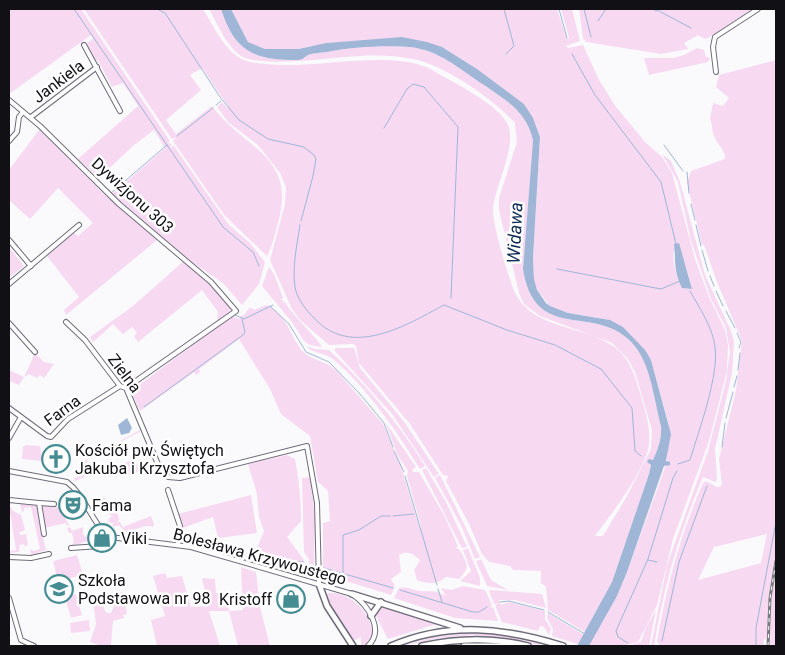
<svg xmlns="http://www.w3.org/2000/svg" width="785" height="655" font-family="Roboto,sans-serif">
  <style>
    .green { fill: #f7d9f2; fill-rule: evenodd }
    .water { fill: #a0b6d6 }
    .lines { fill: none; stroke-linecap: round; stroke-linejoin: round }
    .stream { stroke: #a0b6d6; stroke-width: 1 }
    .minor-casing { stroke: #6f6c7a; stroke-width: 6 }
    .secondary-casing { stroke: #6f6c7a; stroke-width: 8 }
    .minor { stroke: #fff; stroke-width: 4 }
    .secondary { stroke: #fff; stroke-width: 5 }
    .rail-casing { stroke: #7a797d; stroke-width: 3 }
    .rail { stroke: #fff; stroke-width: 1; stroke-dasharray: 4; stroke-linecap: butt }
    .labels { text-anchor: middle; stroke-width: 5; stroke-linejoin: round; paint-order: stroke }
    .street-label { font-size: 16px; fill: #111015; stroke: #fff }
    .poi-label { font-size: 16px; fill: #111015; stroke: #fff; text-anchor: start }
    .water-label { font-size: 18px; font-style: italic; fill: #0e2a53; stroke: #fff }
  </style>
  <rect width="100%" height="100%" fill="#fafafd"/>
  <g class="green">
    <polygon points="9,9 81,9 170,141 168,143 172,144 170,147 174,146 229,225 250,243 265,262 259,284 242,305 223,283 192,262 112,194 165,148 154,130 134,145 99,178 78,159 138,106 123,83 112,87 98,60 96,61 85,44 93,39 91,35 9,94"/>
    <path d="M84,9h119c10,16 19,37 35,48 9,6 19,6 29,7 46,6 127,-16 165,6 20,12 67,34 76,55 9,21 -13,61 -15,84 -1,14 14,63 20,79 16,42 68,36 100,58 15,10 21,27 26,44 5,16 12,37 10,54 -2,24 -39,72 -54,92h8l24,-40 24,-47 1,-19 -17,-58 -7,-13 -16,-16 -72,-27 -16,-12 -5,-11 -20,-83v-12l18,-56 -2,-19c-22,-24 -70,-58 -102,-64 -32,-7 -68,-2 -100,1 -18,1 -55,5 -72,-4 -14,-9 -24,-33 -32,-47h12c14,43 33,51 77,51 5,0 6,-3 10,-5 5,-2 13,-2 19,-3 23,-5 60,-7 83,-5 29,3 51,23 74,38 23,16 42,26 49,55l-10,129c11,72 67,37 104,69 24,20 26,59 34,88 1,12 -3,23 -8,34l-6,2 4,3 -2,9 -37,108 -27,50 -37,-22 -2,-23 -5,-4v-12l-28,-1 -3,-4 -21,-4 -7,-8 -13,-30 -23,-43 2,-5 -5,-1 -33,-51 -51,-61 -3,-17 -3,-2 -24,1 -29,-25 -8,-11 -22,-49 15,-56 1,-17 -6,-14 -22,-28 -29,-22 -12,-16 5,-5 5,6 1,-2 -26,-38 -12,7 11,15 -35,30 10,14 36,-28c33,44 85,50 66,117 -3,11 -6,24 -11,33l-42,-40 -52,-75 3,-4 -4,2z"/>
    <path d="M231,9h326l10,30 2,-1 -8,-29h11l8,32 -14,5 2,2 15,-3 16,35 17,27 30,36 16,14 10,16 23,86 14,38 16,33 3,14 -1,27 -18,70 -36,98 -16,66 -19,37 -16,4h-33l28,-50 10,-24 40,-110 2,-37 -18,-65 -41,-40 -42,-7 -18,-7 -13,-16 -3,-11 -1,-21 7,-121 -7,-19 -9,-14 -47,-35 -35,-22 -83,-6 -32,2 -28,6h-34l-17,-7zM674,250l12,17 6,22 -10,-1c-6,-12 -10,-25 -8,-38z"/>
    <polygon points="579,9 752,9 708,38 705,39 698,35 684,43 688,49 661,54 586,42 583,38"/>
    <polygon points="697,48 704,50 706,57 710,58 708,62 649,75 644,58 673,58 684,55"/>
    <path d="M776,60v167l-2,1 2,1v326l-7,42 -2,40 -4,4 2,5h-105l-3,-5c10,-56 23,-106 46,-158l3,-2 11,6 5,-1 -3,-27 17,-69 6,-49 -25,-59 -13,-37h-2l-15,-62 4,-12 34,-12c0,-11 -8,-14 -11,-23 -3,-7 -1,-11 -4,-17l3,-16 10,3 6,-8 -13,-11 3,-12zM767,534l-6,29 -63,17 16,-33z"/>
    <polygon points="39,130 107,197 157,240 66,315 64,310 79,297 47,256 74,233 78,236 93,223 58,188 30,219 9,200 9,170"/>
    <path d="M662,154l9,7 9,21 25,93 26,56 3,11 -2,31 -17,76 2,31 -2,2 -12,-5c-25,59 -38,106 -49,169h-3l16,-81 41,-114 18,-70 4,-29 -4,-24 -15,-29 -20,-58 -13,-59z"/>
    <polygon points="9,247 24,266 9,278"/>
    <path d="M185,260c10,9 48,40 45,51l-13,10 1,-9 -16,-22 -64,52 -4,-6 3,-3 -5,-6 -9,7 -10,-10 -20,18 -3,-5 43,-31z"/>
    <path d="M269,267l5,7 9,24 -3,2h4l-2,3 3,-1c6,12 37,41 37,45l-12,-2 -6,-4 -12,-19 -30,-36z"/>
    <path d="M267,305c19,10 22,27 33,43 8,12 25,12 36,22l47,54 17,40 20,65 1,-3 -14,-50 1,-5 -11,-17 -11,-31 30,44 -4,3 1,2h6l26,45 13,29 -2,2 4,2c7,14 11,16 -1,29l-13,-2c-10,8 -18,7 -29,3l-3,-10 6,-10c-7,-6 -12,-10 -21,-5l2,17 -10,7 4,7 -4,9 -68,-21v-51l7,-2 -2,-30 -10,-9 -8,-46 -29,-22 -11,-25 -31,-50 -40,30 1,3 -4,3 -2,-3 -54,39 -9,-20 101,-75 8,3v-3l4,-1 6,-8 4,3z"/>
    <path d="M306,346l9,3 14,1c37,34 69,73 96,116l-5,3c-24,-39 -52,-80 -87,-110 -9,-7 -20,-5 -27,-13z"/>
    <polygon points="335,348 354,348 360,368 405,423 439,474 434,477 392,414 335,351"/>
    <polygon points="35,353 44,362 54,364 44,378 40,375 37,378 29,374 24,377 19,385 9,381 9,370 24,377"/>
    <polygon points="140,430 140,434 139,432 87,460 92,473 75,481 74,479 88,469 82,462"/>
    <polygon points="26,445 40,446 42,461 22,459 23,447"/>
    <path d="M287,455l8,4c4,21 6,41 6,62l-14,16 17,23 -3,7 -48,-9 11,-27 -5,-14 -2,-23 -9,-30z"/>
    <path d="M134,459l6,12c-12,6 -17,2 -25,6l-2,-9 4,-2 2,3v-4l11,-4 2,5 -1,5 2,-5 -2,-6z"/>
    <polygon points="426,468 446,502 467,547 462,548 422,470"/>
    <polygon points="440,475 480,557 475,559 461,525 435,478"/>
    <polygon points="310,477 315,516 314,565 309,564 309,559 304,552 302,478"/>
    <polygon points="251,495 257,533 218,538 213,517 183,528 178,514"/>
    <path d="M104,497l6,10 3,-1 -2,2 1,4 5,-2 2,10 -3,3 3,-2 4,6 28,-11 3,8 -1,3c-11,-4 -19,7 -30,3l-4,-5 -5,2 -2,-2 2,-2h-4l-2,-3 4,-4 -5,-3 -4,-8 -5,-1 5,-2 -2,-4z"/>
    <polygon points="20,504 37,505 39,521 46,550 31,555 30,548 33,551 40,549 31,507 24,508 24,511 22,512"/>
    <polygon points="9,505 13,511 21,515 25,530 18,533 22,535 26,534 28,545 21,549 25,547 24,544 20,545 20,541 19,552 9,553 9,549 10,551 16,550"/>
    <polygon points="42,505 59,507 69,525 67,526 66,523 44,528 40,507"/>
    <polygon points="70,527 72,531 83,527 83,534 90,540 73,546 72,544 74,543 72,533 69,533 67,528"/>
    <polygon points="468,548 480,578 480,586 460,581 471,571 463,550"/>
    <polygon points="77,555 83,575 58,581 53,561"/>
    <polygon points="481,559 491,580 508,590 487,586 476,561"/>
    <polygon points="241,567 256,572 260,607 270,646 238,646 229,611 209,611 220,646 157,646 151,620 165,616 153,576 165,573 167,578 182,576 191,607 208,606 202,578 215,579 216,593 228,594 229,611 243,610"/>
    <polygon points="776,573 776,646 770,646 771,601"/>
    <path d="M463,586l22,4 7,15 -2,3 3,-1 5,14 -43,-3 -61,-20 5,-10c9,-2 13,2 21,3 13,1 14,-2 26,5l-5,-8 10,2z"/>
    <polygon points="491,590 542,594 546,608 514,600 499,600 501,605 509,602 545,611 545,619 551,629 549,635 544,627 540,626 538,631 502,622 495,605 499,603 494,604 489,591"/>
    <polygon points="123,592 127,614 123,615 124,618 113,621 111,646 101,646 90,642 96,624 93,601 104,600 104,609 107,613 111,613 114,606 114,594"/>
    <path d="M329,593c35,-2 58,50 32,53v-9l-6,3 -4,-2 -24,-36 -1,-7z"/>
    <polygon points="76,594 82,615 71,618 65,597"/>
    <polygon points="385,607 440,623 388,639 375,614 379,608"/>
    <polygon points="656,610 649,646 627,646 641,642 646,627"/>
    <polygon points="548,613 584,635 578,644 552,636 553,629 547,618"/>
    <polygon points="89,620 90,631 71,633 70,623"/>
    <polygon points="474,633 502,635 540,644 539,645 475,635 439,638 402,646 434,637"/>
  </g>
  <g class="water">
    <path d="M221,9h10l17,33 17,7h34l27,-6 76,-6 25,5 15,5 35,22 47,35 9,14 7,19 -7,121 1,21 3,11 9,13 4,3 18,7 42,7 13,7 22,23 6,10 20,74 -5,27 4,1v3l-6,1 -37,106 -10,24 -28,50h-12l35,-64 37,-108 2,-9 -4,-3 2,-3 4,1c5,-11 9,-22 8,-34 -8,-29 -10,-68 -34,-88 -37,-32 -93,3 -104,-69l10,-129c-7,-29 -26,-39 -49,-55 -23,-15 -45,-35 -74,-38 -23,-2 -60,0 -83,5 -6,1 -14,1 -19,3 -4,2 -5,5 -10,5 -44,0 -63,-8 -77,-51z"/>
    <path d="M679,243l13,46 -10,-1c-9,-18 -6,-26 -8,-44z"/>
    <polygon points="127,418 132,428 129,433 121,435 118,425"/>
  </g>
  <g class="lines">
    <g class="stream">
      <polyline points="74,9 223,227 253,252 259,266"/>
      <polyline points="157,9 165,13 220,97 239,120 268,139 304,147 314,155 316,159 313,176 301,221"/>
      <polyline points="504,9 514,46 506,54"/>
      <polyline points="559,9 567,38"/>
      <polyline points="584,9 591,37"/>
      <polyline points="653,9 656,11 661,9"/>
      <polyline points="659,11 691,28"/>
      <polyline points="598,21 606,9"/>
      <polyline points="572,54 595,95 661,182 676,244"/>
      <polyline points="9,103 20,111"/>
      <polyline points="216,105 221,101"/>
      <polyline points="25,116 37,126"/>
      <polyline points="384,128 407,89 413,84 424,87 458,127 451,298"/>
      <polyline points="40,129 65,153"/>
      <polyline points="177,136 213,108"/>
      <polyline points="664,145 683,171"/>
      <polyline points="687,172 689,193"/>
      <polyline points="111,193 167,145"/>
      <polyline points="111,200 141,225"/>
      <polyline points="691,204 695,220"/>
      <path d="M300,225c-3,20 -8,42 -5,62 2,12 11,23 20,32 37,39 90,7 129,-14l63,25 48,15 46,24 31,39 3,43 6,5"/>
      <polyline points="696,225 701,246"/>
      <polyline points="702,250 708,271"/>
      <polyline points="557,269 661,289 680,281"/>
      <polyline points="710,276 714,286"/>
      <polyline points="202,277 210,284"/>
      <polyline points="716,291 723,306"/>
      <polyline points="270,306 289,324 306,352 329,362 360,394 384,423 393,447"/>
      <polyline points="726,311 735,328"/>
      <polyline points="235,315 244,319 273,305"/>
      <polyline points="737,333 741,342 739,348"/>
      <polyline points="738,370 740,353"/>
      <polyline points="734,387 737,376"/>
      <polyline points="144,407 243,335 245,332 242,319"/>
      <polyline points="726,418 733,392"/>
      <polyline points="722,447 725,423"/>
      <polyline points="394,451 404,472"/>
      <path d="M678,464l12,-4c9,-30 29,-84 25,-113 -2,-19 -16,-40 -25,-56"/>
      <polyline points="405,476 437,585"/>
      <polyline points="393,516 414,514"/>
      <polyline points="254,552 285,561 304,562"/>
      <polyline points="648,560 657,562"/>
      <polyline points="324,568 393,588"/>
      <polyline points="343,573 343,535 359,530 381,516 390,516"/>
      <polyline points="438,589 442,602"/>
      <polyline points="400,590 473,612 479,612 487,607"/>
      <polyline points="500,602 509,601 544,610"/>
      <polyline points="548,612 585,634"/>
      <polyline points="662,641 679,562 707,486"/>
      <polyline points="628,643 618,637 616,631 648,559 673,478 677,471"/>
      <polyline points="756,646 756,628 776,522"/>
    </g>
    <defs>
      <g id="minor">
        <polyline points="84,45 120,111"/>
        <polyline points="716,72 713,47 715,37 758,9"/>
        <polyline points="9,100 40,126 119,204 211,282 236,311 126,388"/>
        <polyline points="31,117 97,67"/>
        <polyline points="9,141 17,132 19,117 23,112"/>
        <polyline points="9,240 31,266"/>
        <polyline points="9,284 79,225"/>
        <polyline points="66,322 85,340 120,386 126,388 160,469 168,477 180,478 307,446 317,503 319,584"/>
        <polyline points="9,323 35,352"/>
        <polyline points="9,408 47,436 51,437 68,419 120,386"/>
        <polyline points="9,438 21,417"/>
        <path d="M9,471l58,11c19,14 24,41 43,55l81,10 161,47c16,11 33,36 16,52"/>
        <polyline points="168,490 180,526 178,545"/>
        <polyline points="9,500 39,503 44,534"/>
        <polyline points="39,503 54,504"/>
        <polyline points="71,548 100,546 105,545 110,537"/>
        <polyline points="9,557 31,558 49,554"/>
        <polyline points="9,598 21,640 34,646"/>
      </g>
      <g id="secondary">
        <polyline points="319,584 327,606 353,646"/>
        <polyline points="352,594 460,628"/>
        <polyline points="371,616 381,602"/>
        <path d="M391,646c58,-25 114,-18 172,0"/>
        <path d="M422,646c36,-8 71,-9 106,0"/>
        <polyline points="464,646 512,646"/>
      </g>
    </defs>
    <use href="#minor" class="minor-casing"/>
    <use href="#secondary" class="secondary-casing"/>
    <use href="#minor" class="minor"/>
    <use href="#secondary" class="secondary"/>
    <defs>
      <polyline id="rail" points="768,646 770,598 776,561"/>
    </defs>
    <use href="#rail" class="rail-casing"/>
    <use href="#rail" class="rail"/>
  </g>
  <defs>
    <symbol id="church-ring" viewBox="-11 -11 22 22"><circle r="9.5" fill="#fff" stroke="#458c93" stroke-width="1.5"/><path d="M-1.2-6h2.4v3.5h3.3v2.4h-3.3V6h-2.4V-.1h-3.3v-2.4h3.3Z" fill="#458c93"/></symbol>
    <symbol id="theatre-ring" viewBox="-11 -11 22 22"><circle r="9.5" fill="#fff" stroke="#458c93" stroke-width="1.5"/><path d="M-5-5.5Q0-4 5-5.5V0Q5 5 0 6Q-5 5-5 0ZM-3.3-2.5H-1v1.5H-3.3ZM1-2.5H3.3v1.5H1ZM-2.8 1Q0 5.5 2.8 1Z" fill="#458c93"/></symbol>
    <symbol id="shop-ring" viewBox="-11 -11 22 22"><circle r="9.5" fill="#fff" stroke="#458c93" stroke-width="1.5"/><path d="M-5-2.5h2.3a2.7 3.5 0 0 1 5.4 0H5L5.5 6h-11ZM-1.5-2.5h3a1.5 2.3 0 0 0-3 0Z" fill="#458c93"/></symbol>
    <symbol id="school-ring" viewBox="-11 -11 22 22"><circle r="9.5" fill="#fff" stroke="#458c93" stroke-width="1.5"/><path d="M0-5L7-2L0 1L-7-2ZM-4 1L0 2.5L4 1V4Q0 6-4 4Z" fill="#458c93"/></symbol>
  </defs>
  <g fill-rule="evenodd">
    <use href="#church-ring" x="40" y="443" width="32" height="32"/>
    <use href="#theatre-ring" x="57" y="489" width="32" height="32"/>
    <use href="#shop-ring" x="86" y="522" width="32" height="32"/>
    <use href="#school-ring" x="43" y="573" width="32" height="32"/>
    <use href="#shop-ring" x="275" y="583" width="32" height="32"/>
  </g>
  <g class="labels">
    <g class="street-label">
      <text transform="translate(58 81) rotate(-37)" y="6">Jankiela</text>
      <text transform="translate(133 195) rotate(42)" y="6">Dywizjonu 303</text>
      <text transform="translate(125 373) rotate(53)" y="6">Zielna</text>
      <text transform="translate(62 410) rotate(-36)" y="6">Farna</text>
      <text transform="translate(260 556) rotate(15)" y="6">Bolesława Krzywoustego</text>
    </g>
    <g class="poi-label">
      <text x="75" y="456">Kościół pw. Świętych<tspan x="75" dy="18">Jakuba i Krzysztofa</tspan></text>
      <text x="92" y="511">Fama</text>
      <text x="121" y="544">Viki</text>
      <text x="78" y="586">Szkoła<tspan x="78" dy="18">Podstawowa nr 98</tspan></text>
      <text x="272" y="605" text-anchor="end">Kristoff</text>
    </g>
    <g class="water-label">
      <text transform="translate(515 233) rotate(-87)" y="6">Widawa</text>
    </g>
  </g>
  <rect width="785" height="655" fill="none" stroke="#111015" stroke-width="20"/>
</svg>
